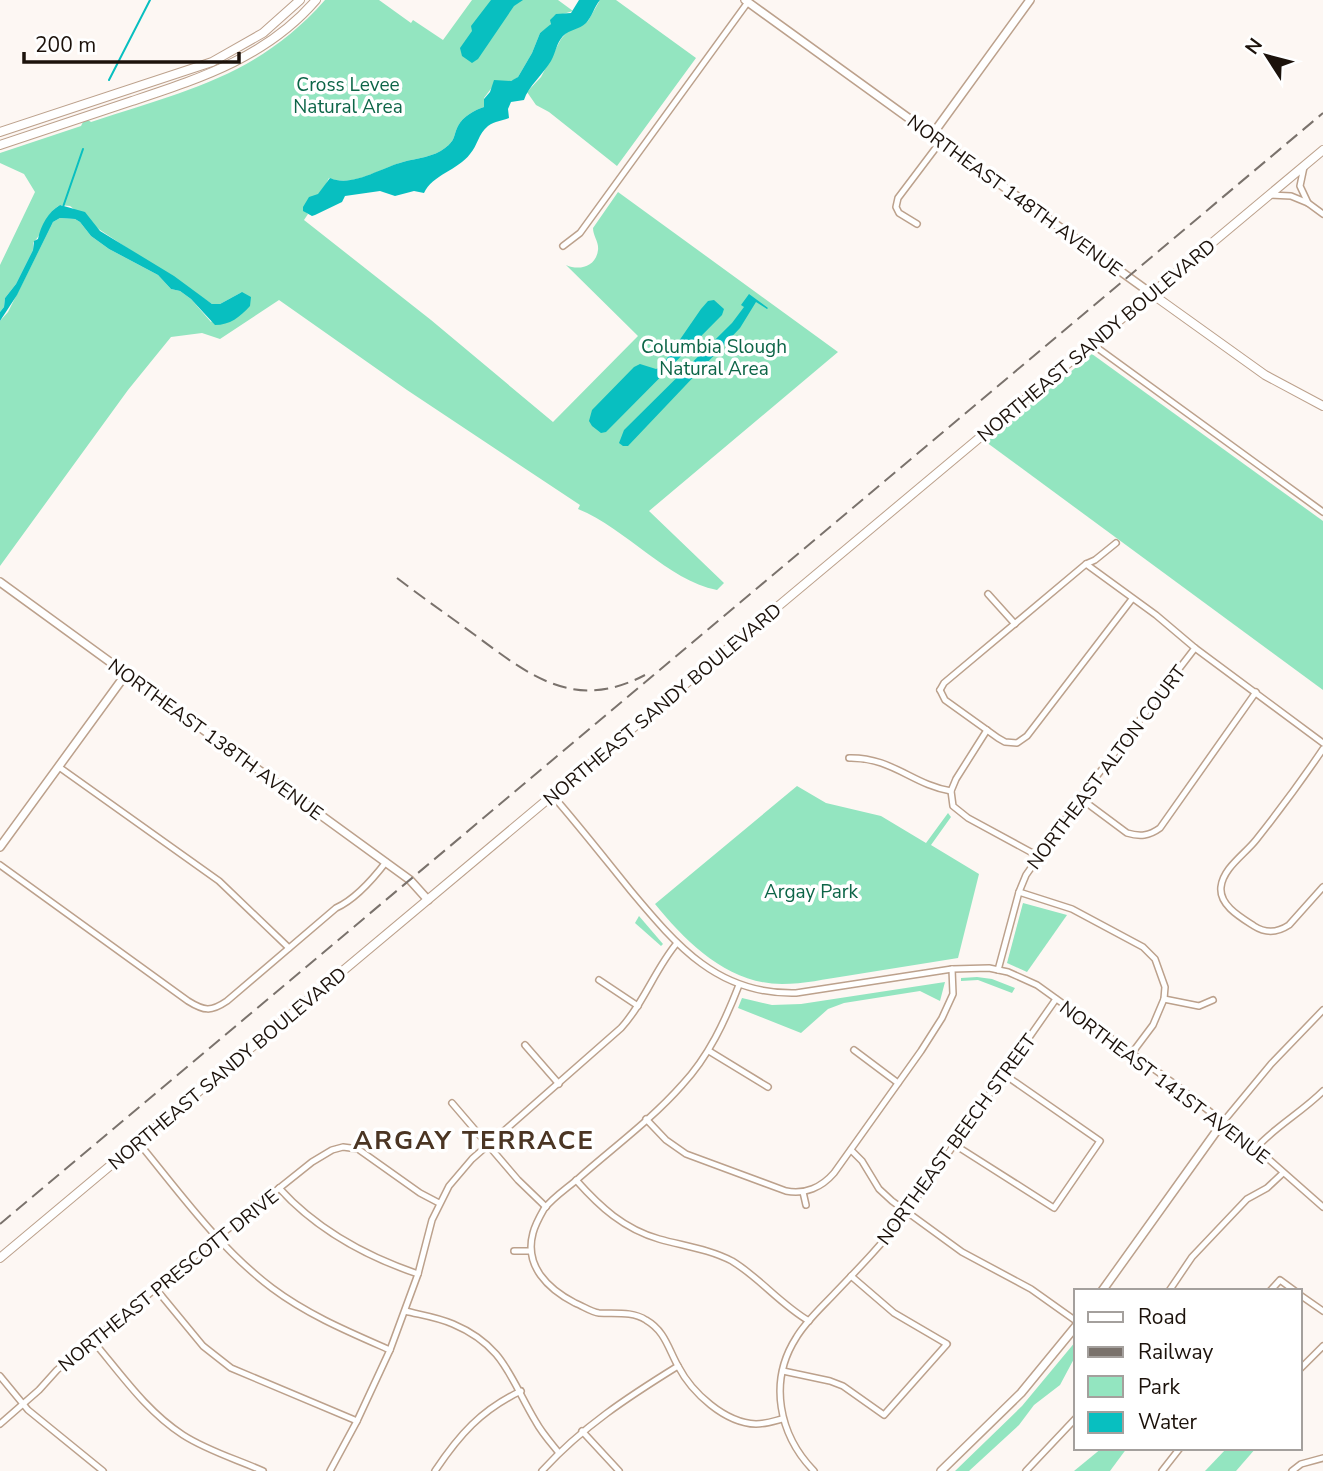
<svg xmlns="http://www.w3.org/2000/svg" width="1323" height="1471" font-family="'Nunito Sans',sans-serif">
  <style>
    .green { fill: #93e5c0 }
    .water { fill: #08bfc0 }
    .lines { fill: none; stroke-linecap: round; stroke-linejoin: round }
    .stream { stroke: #08bfc0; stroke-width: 2 }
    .minor-casing { stroke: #bca18c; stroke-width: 8 }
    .tertiary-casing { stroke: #bca18c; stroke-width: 10 }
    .secondary-casing { stroke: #bca18c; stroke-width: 10 }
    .minor { stroke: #fff; stroke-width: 5 }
    .tertiary { stroke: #fff; stroke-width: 7 }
    .secondary { stroke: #fff; stroke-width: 8 }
    .rail { stroke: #7a726c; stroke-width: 2; stroke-dasharray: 14 7; stroke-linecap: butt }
    .labels { text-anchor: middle; stroke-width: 7; stroke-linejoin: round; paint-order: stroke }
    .park-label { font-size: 19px; fill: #0c6547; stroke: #fff }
    .street-label { font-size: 19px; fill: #1c120b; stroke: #fff }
    .district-label { font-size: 26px; font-weight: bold; letter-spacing: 2px; fill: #4b3523; stroke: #fff }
  </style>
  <rect width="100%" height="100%" fill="#fdf7f3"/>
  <g class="green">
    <path d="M325,0h54l32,23 2,-3 30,20 29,-40h86l15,11 -20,6 -3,9 -10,7 -8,20 -14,24 -4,3 -21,6 -9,12v9c-9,3 -21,9 -26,19 -5,10 -2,14 -13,22 -11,9 -28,10 -42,14 -22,6 -51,26 -74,16l-6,12 -20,20 5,4 -4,6 127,100 122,102 85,-86 -72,-71c13,6 30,2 32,-15 1,-8 -5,-14 -5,-22l25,-36 220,160 -189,159 75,72 -7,7c-50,-10 -90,-61 -139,-81l2,-4 -173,-115 -128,-90 -59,39 -18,-6 -31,4 -43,53 -128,176v-245l8,-9 45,-90 7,-4 15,1 5,3 11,14 18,13 49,26 13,14 9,2 11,8 20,23 31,-30 -22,12h-8l-112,-74 -30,-24 -10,-1c-17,10 -15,27 -27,38v7l-17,34 -11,14 -1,9 -4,5v-47l35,-73 -11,-18 -24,-11v-10l81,-27 4,-8 6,4c93,-31 166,-45 234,-122z"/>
    <polygon points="600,0 616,0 696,58 617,166 549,112 536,105 527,92 541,77 561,39 568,31 588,21"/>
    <polygon points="1092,354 1323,521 1323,690 986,442"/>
    <path d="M797,786l29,17 55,13 45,27 22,-30 3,4 -20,28 48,29 -21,84c-37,6 -75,12 -112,18 -21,3 -42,8 -64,8 -54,0 -95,-41 -127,-80z"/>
    <polygon points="1023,903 1067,915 1027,972 1007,963"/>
    <polygon points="639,916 663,944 661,946 635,923"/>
    <polygon points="977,977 992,979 1015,988 1012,993 978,980 961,981 961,978"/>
    <polygon points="945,982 940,1001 920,991 844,1003 828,1009 801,1033 738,1008 742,998 772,1005 801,1004"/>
    <polygon points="1076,1341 1076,1355 1060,1385 1034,1405 1019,1425 969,1471 955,1471 1022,1406"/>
    <polygon points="1102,1448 1127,1448 1110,1471 1074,1471"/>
    <polygon points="1227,1448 1256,1448 1236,1471 1205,1471"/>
  </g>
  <g class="water">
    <polygon points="491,0 523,0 514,6 478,59 472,63 462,56 460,48 472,31 471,26"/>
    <path d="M579,0h21c-6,7 -8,17 -14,23 -7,7 -16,6 -23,13 -7,8 -7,16 -12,25 -7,12 -23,26 -27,39l-13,2 -3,7 1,9c-7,3 -14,3 -21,8 -10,8 -10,19 -18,28 -12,16 -38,21 -46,39l-10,-2 -19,5 -15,-5 -35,5 -3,6 -27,13 -3,1 -9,-5v-4l6,-10 9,-3 12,-16c22,10 52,-11 73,-16 14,-4 31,-5 42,-14 11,-8 8,-12 13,-22 5,-10 17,-16 26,-19v-8l6,-7 4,-12 17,1 7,-4 14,-24 8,-20 11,-9 -1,-4 6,-6 15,-1z"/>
    <path d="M60,205l25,7 15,19 74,45 38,28h8l22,-12 9,5 -1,9c-10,11 -20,19 -35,19l-24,-26 -11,-8 -9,-2 -13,-14 -49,-26 -18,-13 -11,-14 -5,-3 -15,-1 -7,4 -36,73 -17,26v-9l4,-5 1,-9 11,-14 17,-34 1,-9 4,-2c3,-14 10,-27 22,-34z"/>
    <polygon points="749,294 768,308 767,309 756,302 740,328 628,446 623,446 619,443 624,430 732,323 744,307 741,305"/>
    <polygon points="714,300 724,309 722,315 606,432 601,433 592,426 589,421 592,410 634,367 640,364 656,369 661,367 701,309 708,301"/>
  </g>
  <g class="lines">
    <g class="stream">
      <polyline points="109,80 150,0"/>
      <polyline points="63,207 83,149"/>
    </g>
    <defs>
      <g id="minor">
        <polyline points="1304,167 1300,186 1308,203"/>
        <polyline points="1270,195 1291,196 1308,203 1323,214"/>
        <polyline points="917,224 899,213 896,207 898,198 941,141"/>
        <polyline points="563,246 580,233 748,2"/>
        <polyline points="1092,344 1323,512"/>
        <polyline points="1086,564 1156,615 1195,648 1323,743"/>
        <polyline points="988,594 1015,624"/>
        <polyline points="940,690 945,700 998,738 1005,742 1017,743 1027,736 1132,599"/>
        <polyline points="940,690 944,683 1086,564 1095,560 1116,543"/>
        <polyline points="987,730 956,779 951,791 953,806 968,818 1038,856"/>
        <path d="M1323,749c-21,31 -44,62 -67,91 -11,14 -33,28 -35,47 -2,18 19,30 33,39 11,7 23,7 35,-1l34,-38"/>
        <path d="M849,758c43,-1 64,27 102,33"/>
        <polyline points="59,767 219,881 289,948"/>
        <path d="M553,796c27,31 52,63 78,95 46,55 87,104 165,102l156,-24 37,-1 19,4 29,13 139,100 80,63 67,59"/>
        <path d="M1080,798l47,35c13,4 22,3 33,-5l96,-136"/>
        <path d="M0,865l188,136c16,10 23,11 39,0l109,-93c20,-9 37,-29 50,-46"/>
        <polyline points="1019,892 1072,909 1143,947 1155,959 1165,987 1164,999 1153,1025 1132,1053"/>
        <polyline points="998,970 1019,892 1026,875 1080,798 1195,648"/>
        <polyline points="599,980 638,1006"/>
        <path d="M739,985c-14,36 -30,71 -57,100 -30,34 -68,62 -102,92 -11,10 -27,20 -36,32 -4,7 -9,16 -11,24 -9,33 15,56 42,70 8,3 16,9 24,10 16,1 33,-2 47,7 19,11 22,28 32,46 14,27 47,57 78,58 9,0 18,-3 26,-5"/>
        <polyline points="1164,999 1199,1006 1213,1000"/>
        <polyline points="525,1045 559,1084"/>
        <polyline points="854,1050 898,1083"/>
        <polyline points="709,1051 768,1087"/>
        <polyline points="452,1103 518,1180 546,1207"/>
        <path d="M646,1119l20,21 20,14 100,37c19,4 36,-4 48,-18l87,-122 21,-33 11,-24 -1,-25"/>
        <polyline points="1223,1122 1271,1064 1323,1010"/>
        <path d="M138,1142c42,51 81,106 134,146 36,27 77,44 118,62"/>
        <polyline points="955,1145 1054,1208 1100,1141 1005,1075"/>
        <path d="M1256,1148c20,-22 46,-36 67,-57"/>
        <polyline points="851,1150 862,1161 879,1189 892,1201 962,1252 1031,1289 1076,1321"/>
        <path d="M576,1180c24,27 48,49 83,59 25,7 50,10 73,22 28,17 48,43 77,60"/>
        <path d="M279,1188c38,42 86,68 139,86"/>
        <polyline points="803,1192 806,1205"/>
        <polyline points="514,1251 530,1251"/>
        <polyline points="156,1289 203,1346 231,1368 357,1421"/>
        <polyline points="1169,1291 1192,1257 1247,1199 1267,1188 1283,1173"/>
        <polyline points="1270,1291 1280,1280 1295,1291"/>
        <polyline points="1300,1295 1323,1311"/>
        <path d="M405,1311c16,4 32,6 48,13 52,22 57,55 83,98 6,11 15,21 23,31"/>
        <path d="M93,1341c28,33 53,70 90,94 25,16 53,24 80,36"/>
        <polyline points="1300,1369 1323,1346"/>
        <polyline points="783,1371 830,1381 843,1386 884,1415 947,1344 894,1313 851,1276"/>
        <polyline points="0,1376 28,1410 103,1471"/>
        <polyline points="0,1424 39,1390 57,1370 223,1233 312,1162 332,1150 343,1147 358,1149 420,1193 439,1203"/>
        <polyline points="582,1431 619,1471"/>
        <path d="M330,1471l27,-50 33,-71 28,-76 14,-54 17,-34 23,-27 149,-131c23,-25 34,-59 56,-85"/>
        <path d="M435,1471c24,-36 46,-61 86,-80"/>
        <path d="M542,1471c40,-44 86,-74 136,-105"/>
        <path d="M814,1471c-35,-36 -46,-89 -18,-133 10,-17 26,-31 39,-45 25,-26 50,-52 72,-81l149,-213"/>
        <polyline points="1026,1471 1076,1418"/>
        <polyline points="1162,1471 1180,1448"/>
        <polyline points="1292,1471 1301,1464 1323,1458"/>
      </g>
      <g id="tertiary">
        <polyline points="745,0 1152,294"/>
        <polyline points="932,135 1030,0"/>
        <polyline points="0,582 410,880 428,900"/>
        <polyline points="0,847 126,674"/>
        <polyline points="1102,1291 1223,1122"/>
        <polyline points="941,1471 1021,1393 1076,1326"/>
      </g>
      <g id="secondary">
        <polyline points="0,132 212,62 263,33 300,0"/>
        <path d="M0,145c44,-15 88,-29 132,-44 69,-23 135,-44 184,-101"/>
        <polyline points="1152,294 1265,375 1323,406"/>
        <polyline points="0,1258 1323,150"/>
      </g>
    </defs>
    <use href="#minor" class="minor-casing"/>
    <use href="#tertiary" class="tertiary-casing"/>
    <use href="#secondary" class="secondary-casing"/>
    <use href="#minor" class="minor"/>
    <use href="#tertiary" class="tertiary"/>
    <use href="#secondary" class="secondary"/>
    <g class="rail">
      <path d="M397,578c26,20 52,38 78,57 55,41 100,77 170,40"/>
      <polyline points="0,1224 1323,113"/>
    </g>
  </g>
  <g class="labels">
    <g class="park-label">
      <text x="348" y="91">Cross Levee<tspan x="348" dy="22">Natural Area</tspan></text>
      <text x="714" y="353">Columbia Slough<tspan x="714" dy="22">Natural Area</tspan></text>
      <text x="811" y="898">Argay Park</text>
    </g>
    <g class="street-label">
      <text transform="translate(1015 195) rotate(36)" y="7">NORTHEAST 148TH AVENUE</text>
      <text transform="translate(1096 340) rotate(-40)" y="7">NORTHEAST SANDY BOULEVARD</text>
      <text transform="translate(662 704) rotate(-40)" y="7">NORTHEAST SANDY BOULEVARD</text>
      <text transform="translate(216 739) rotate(36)" y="7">NORTHEAST 138TH AVENUE</text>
      <text transform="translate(1106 767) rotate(-53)" y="7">NORTHEAST ALTON COURT</text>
      <text transform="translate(227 1068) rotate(-40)" y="7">NORTHEAST SANDY BOULEVARD</text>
      <text transform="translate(1165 1082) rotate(37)" y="7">NORTHEAST 141ST AVENUE</text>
      <text transform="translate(956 1139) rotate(-54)" y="7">NORTHEAST BEECH STREET</text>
      <text transform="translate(168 1280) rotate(-39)" y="7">NORTHEAST PRESCOTT DRIVE</text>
    </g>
    <g class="district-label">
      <text x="474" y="1149">ARGAY TERRACE</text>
    </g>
  </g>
  <rect x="1074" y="1289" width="228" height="161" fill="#ffffff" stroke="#a4a09d" stroke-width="2"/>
  <rect x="1088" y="1312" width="35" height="10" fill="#ffffff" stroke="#a4a09d" stroke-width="2"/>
  <text x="1138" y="1324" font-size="21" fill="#1c120b">Road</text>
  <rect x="1088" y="1347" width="35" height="10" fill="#7a726c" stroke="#a4a09d" stroke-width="2"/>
  <text x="1138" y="1359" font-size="21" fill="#1c120b">Railway</text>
  <rect x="1088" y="1376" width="35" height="21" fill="#93e5c0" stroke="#a4a09d" stroke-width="2"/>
  <text x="1138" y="1394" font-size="21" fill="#1c120b">Park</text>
  <rect x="1088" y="1412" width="35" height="21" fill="#08bfc0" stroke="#a4a09d" stroke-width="2"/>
  <text x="1138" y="1429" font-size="21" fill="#1c120b">Water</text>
  <g transform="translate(1267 56) rotate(306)" stroke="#ffffff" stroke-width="5" paint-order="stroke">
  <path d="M0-5L12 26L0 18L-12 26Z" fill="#1c120b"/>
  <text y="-10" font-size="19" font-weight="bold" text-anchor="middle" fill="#1c120b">N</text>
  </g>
  <path d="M24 52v10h215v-10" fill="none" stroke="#1c120b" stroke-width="3.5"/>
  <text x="35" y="52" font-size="21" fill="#1c120b" stroke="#ffffff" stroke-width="5" paint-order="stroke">200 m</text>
</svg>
